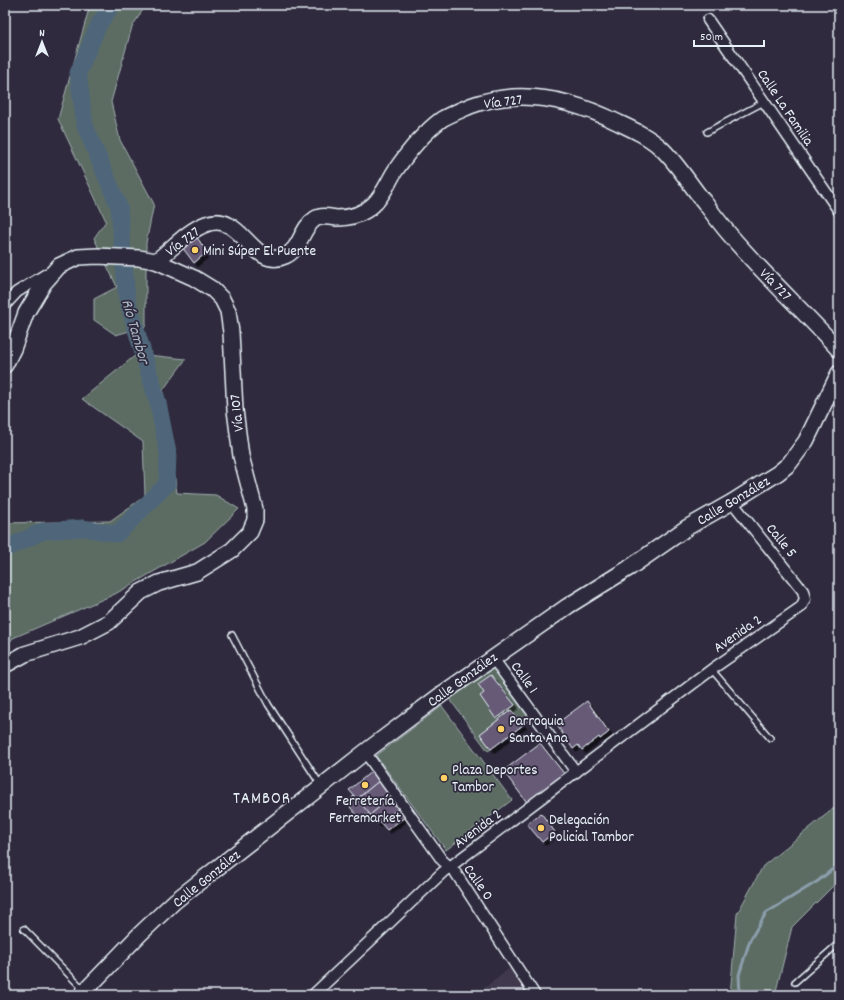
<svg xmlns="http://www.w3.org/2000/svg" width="844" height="1000" font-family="Dekko,sans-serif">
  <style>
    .built { fill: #40384e }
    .green { fill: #5b6c64; stroke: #a2aeae }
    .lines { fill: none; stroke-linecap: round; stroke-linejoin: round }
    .stream { stroke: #8c9eac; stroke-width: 3 }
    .river { stroke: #4f667a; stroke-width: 17 }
    .building { fill: #665a76; stroke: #e8f1f8; filter: url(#shadow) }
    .lane-casing { stroke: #e8f1f8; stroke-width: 8 }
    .street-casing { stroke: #e8f1f8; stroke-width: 13 }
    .secondary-casing { stroke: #e8f1f8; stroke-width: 18 }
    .lane { stroke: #2f2a3d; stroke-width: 5 }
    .street { stroke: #2f2a3d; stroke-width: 10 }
    .secondary { stroke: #2f2a3d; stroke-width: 15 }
    .poi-dot { fill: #ffd166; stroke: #2f2a3d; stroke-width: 1.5 }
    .labels { text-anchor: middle; stroke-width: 3.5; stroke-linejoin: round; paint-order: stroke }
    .street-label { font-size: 15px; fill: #e8f1f8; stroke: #2f2a3d }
    .poi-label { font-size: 15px; fill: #e8f1f8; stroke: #2f2a3d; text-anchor: start }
    .water-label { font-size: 16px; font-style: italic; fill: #abb9c6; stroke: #2f2a3d }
    .quarter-label { font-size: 17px; letter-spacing: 1px; fill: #e8f1f8; stroke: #2f2a3d }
  </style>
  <defs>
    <filter id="shadow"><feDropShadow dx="3.5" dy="3.5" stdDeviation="0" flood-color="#0009"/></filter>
  </defs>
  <rect width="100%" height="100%" fill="#2f2a3d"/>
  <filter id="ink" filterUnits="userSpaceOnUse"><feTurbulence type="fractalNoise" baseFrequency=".025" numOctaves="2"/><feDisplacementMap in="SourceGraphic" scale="8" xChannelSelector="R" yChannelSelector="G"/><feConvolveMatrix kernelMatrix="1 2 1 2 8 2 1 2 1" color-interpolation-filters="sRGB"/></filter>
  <g filter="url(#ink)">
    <polygon class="built" points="511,967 529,995 475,995"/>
    <g class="green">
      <polygon points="90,5 146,5 132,27 111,102 120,140 154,204 146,243 146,326 116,335 94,320 94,299 117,287 94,238 106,221 58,119"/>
      <polygon points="137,354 186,359 163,390 177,493 216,495 239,509 205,542 115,594 13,638 5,648 5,523 110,521 145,496 143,442 82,399"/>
      <polygon points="491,665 532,718 523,725 511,710 480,734 491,749 488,751 448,697"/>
      <polygon points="442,706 512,800 446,850 376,756"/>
      <polygon points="839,804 839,880 792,927 775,995 730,995 737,914 763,866"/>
    </g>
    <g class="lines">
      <polyline class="stream" points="740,995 739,975 750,940 766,913 818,881 839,864"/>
      <polyline class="river" points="5,549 43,531 83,528 117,534 167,484 168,453 158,403 127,299 119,207 85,126 78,73 99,24 112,5"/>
    </g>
    <g class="building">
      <polygon points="196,236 207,252 194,263 182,247"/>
      <polygon points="491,675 515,705 496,719 480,696 484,693 478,684"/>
      <polygon points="587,701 609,732 600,739 599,737 582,750 578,745 573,749 556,724"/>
      <polygon points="511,710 523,725 491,749 480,734"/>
      <polygon points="540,743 566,776 529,805 503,771"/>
      <polygon points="372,771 375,772 380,780 357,799 349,790"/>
      <polygon points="380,780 393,796 370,815 357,799"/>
      <polygon points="354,796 369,813 361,820 350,807 352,805 348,801"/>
      <polygon points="389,799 398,809 377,824 370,815"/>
      <polygon points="398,809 405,817 387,830 380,822"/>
      <polygon points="541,813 555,832 542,842 527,824"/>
    </g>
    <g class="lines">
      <defs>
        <g id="lane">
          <polyline points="707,132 764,102"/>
          <polyline points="232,635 268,704 320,784"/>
          <polyline points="712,670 770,738"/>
          <polyline points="24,929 84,990"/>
          <polyline points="795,982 839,943"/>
        </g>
        <g id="street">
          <polyline points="708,20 839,211"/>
          <polyline points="5,305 17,292 48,273"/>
          <polyline points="492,657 576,772"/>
          <polyline points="365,752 442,860 455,872 535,995"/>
          <polyline points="313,995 443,872 715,667 801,607 805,599 803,591 732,502"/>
        </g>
        <g id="secondary">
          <path d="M156,261c16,-12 31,-30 50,-37 36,-14 46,47 79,32 16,-7 16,-28 30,-37 6,-4 15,-2 22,-1 13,0 26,-4 36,-13 10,-9 15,-23 22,-34 13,-19 28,-38 47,-52 9,-5 19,-9 28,-13 51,-19 103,-6 149,17 15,7 30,14 42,25 17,16 29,37 44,55 13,18 27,35 42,51 30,33 62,63 92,96"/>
          <polyline points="5,365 13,349 26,313 44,283 59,266 78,257 97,256 139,258 156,261 194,278 212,289 222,299 228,311 231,332 235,410 241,456 255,509 255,520 250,532 232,550 197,572 159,583 141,592 109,622 80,637 25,654 5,665"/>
          <polyline points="81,995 140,934 175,901 365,752 442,694 568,606 629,568 688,527 732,502 778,473 789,464 806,441 839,373"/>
        </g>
      </defs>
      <use href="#lane" class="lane-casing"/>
      <use href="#street" class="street-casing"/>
      <use href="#secondary" class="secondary-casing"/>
      <use href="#lane" class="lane"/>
      <use href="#street" class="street"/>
      <use href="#secondary" class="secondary"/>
    </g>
  </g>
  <g class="poi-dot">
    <circle cx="195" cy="250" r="4"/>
    <circle cx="501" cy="729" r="4"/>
    <circle cx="444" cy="778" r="4"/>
    <circle cx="365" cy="785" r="4"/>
    <circle cx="541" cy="828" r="4"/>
  </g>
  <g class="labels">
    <g class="street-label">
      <text transform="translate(503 101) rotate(-7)" y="5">Vía 727</text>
      <text transform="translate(786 107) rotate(56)" y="5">Calle La Familia</text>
      <text transform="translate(182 241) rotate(-37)" y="5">Vía 727</text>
      <text transform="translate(776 284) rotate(46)" y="5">Vía 727</text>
      <text transform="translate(236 413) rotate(-96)" y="5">Vía 107</text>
      <text transform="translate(733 500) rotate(-31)" y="5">Calle González</text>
      <text transform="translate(782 540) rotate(51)" y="5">Calle 5</text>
      <text transform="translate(737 633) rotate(-35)" y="5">Avenida 2</text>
      <text transform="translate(525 677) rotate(54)" y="5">Calle 1</text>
      <text transform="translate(462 679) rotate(-36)" y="5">Calle González</text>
      <text transform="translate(477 828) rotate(-37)" y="5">Avenida 2</text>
      <text transform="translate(206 878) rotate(-39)" y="5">Calle González</text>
      <text transform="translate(479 882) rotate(55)" y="5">Calle 0</text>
    </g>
    <g class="poi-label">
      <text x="203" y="255">Mini Súper El Puente</text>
      <text x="509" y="725">Parroquia<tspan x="509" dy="17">Santa Ana</tspan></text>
      <text x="452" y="774">Plaza Deportes<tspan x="452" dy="17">Tambor</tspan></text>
      <text x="365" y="805" text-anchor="middle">Ferretería<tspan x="365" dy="17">Ferremarket</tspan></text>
      <text x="549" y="824">Delegación<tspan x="549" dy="17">Policial Tambor</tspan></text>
    </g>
    <g class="water-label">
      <text transform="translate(137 331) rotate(74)" y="6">Río Tambor</text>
    </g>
    <g class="quarter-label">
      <text x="262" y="803">TAMBOR</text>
    </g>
  </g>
  <rect width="844" height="1000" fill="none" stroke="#2f2a3d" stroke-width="20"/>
  <rect x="10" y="10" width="824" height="980" fill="none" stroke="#e8f1f8" stroke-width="1.5" filter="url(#ink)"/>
  <g transform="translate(42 42)" stroke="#2f2a3d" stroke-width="3" paint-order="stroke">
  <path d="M0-3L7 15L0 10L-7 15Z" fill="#e8f1f8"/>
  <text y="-6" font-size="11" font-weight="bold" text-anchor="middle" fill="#e8f1f8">N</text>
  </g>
  <path d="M694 40v6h70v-6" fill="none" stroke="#e8f1f8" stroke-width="2"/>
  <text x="700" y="40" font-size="12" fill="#e8f1f8" stroke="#2f2a3d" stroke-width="3" paint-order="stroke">50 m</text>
</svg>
